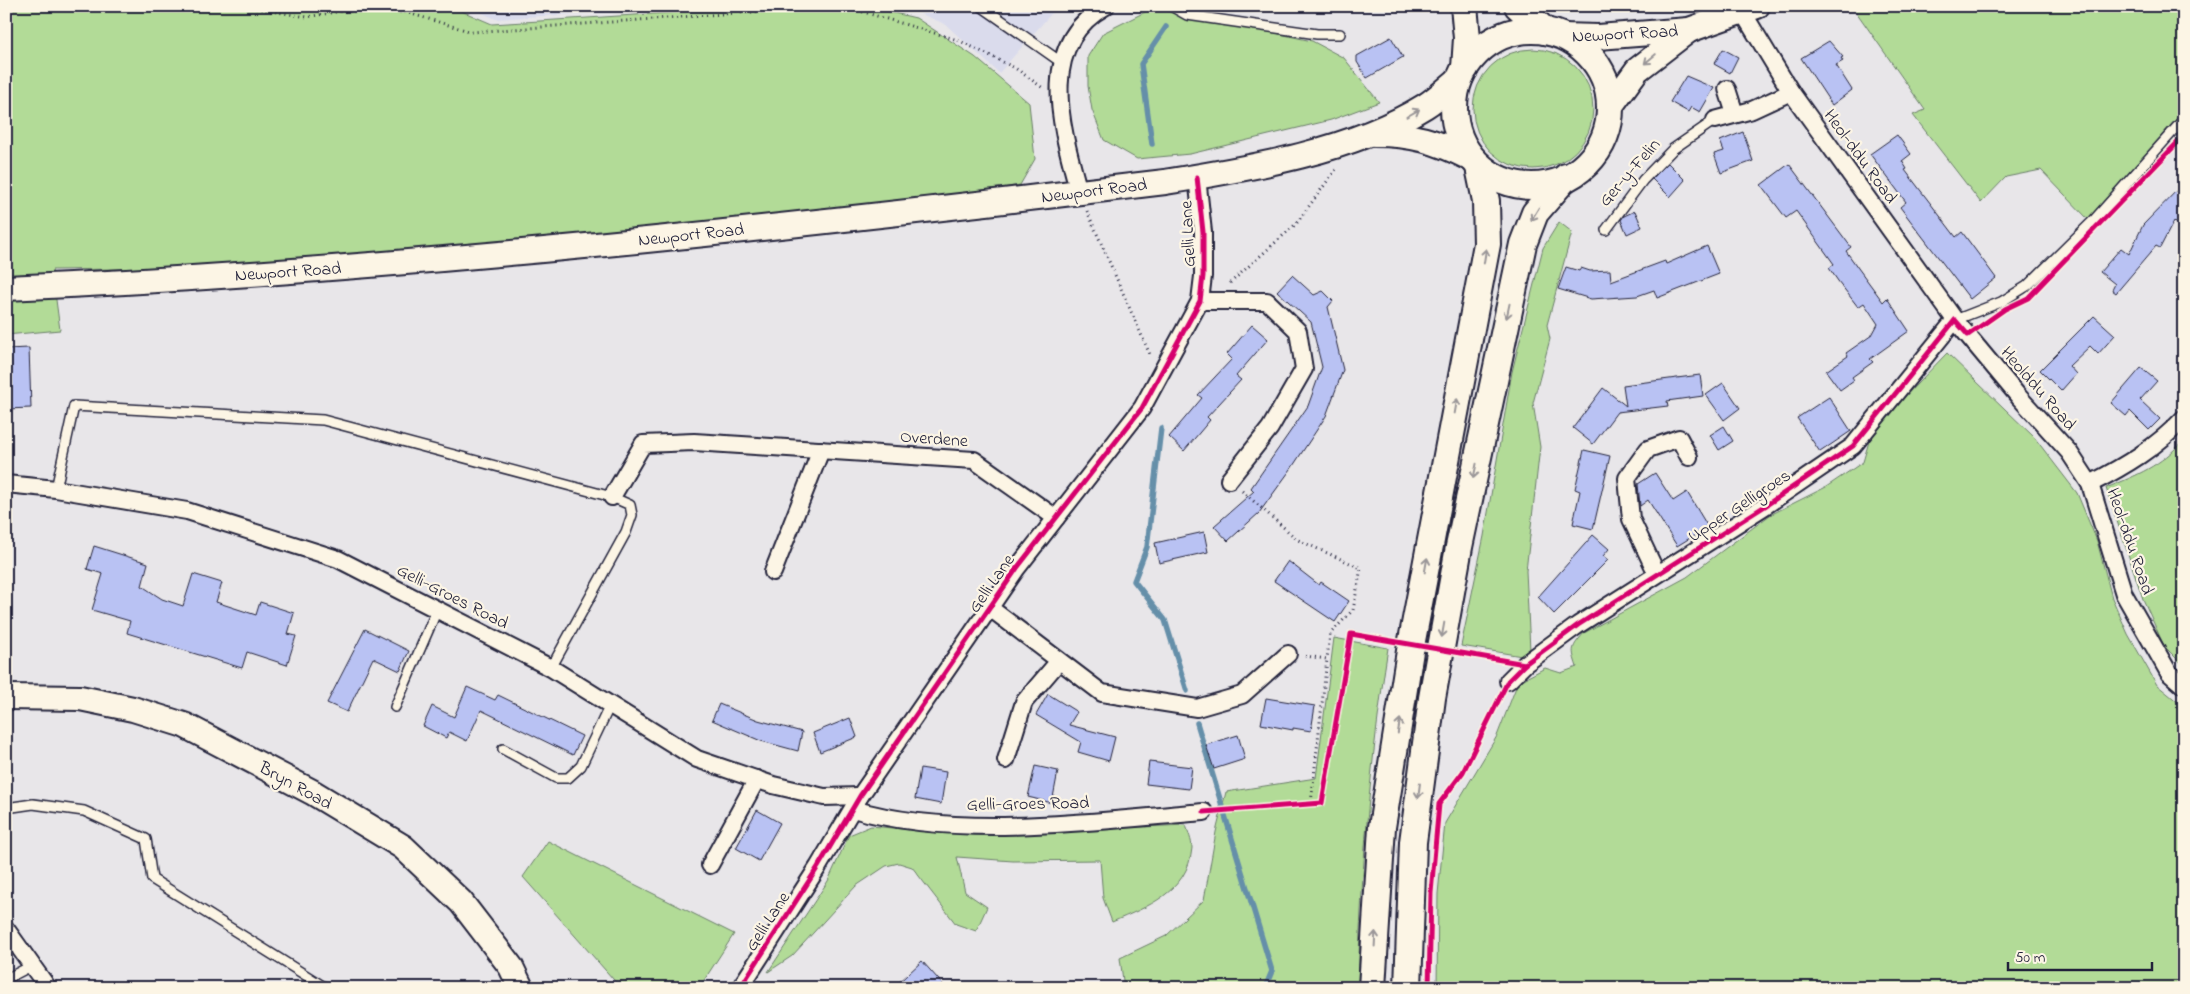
<svg xmlns="http://www.w3.org/2000/svg" width="2190" height="994" font-family="'Indie Flower',sans-serif">
  <style>
    .built { fill: #dadbec }
    .green { fill: #b2db97; stroke: #6a7e69 }
    .lines { fill: none; stroke-linecap: round; stroke-linejoin: round }
    .stream { stroke: #658fa9; stroke-width: 5.5 }
    .building { fill: #b9c2f3; stroke: #22223b }
    .lane-casing { stroke: #22223b; stroke-width: 12 }
    .street-casing { stroke: #22223b; stroke-width: 20 }
    .secondary-casing { stroke: #22223b; stroke-width: 28 }
    .primary-casing { stroke: #22223b; stroke-width: 30 }
    .path { stroke: #22223b; stroke-width: 3; stroke-dasharray: 1 4; stroke-linecap: butt }
    .lane { stroke: #fcf5e5; stroke-width: 9 }
    .street { stroke: #fcf5e5; stroke-width: 16 }
    .secondary { stroke: #fcf5e5; stroke-width: 24 }
    .primary { stroke: #fcf5e5; stroke-width: 26 }
    .cycleway-casing { stroke: #fcf5e5; stroke-width: 8 }
    .cycleway { stroke: #d6006c; stroke-width: 5 }
    .oneway { stroke: #9a9698 }
    .labels { text-anchor: middle; stroke-width: 4.5; stroke-linejoin: round; paint-order: stroke }
    .street-label { font-size: 18px; fill: #22223b; stroke: #fcf5e5 }
  </style>
  <rect width="100%" height="100%" fill="#e8e6e9"/>
  <filter id="ink" filterUnits="userSpaceOnUse"><feTurbulence type="fractalNoise" baseFrequency=".02" numOctaves="2"/><feDisplacementMap in="SourceGraphic" scale="10" xChannelSelector="R" yChannelSelector="G"/><feConvolveMatrix kernelMatrix="1 2 1 2 8 2 1 2 1" color-interpolation-filters="sRGB"/></filter>
  <g filter="url(#ink)">
    <g class="built">
      <polygon points="467,6 702,6 496,19"/>
      <polygon points="889,6 1058,6 999,73 945,24 916,12"/>
    </g>
    <g class="green">
      <polygon points="6,6 450,6 492,24 778,6 863,6 916,18 975,57 1029,103 1035,159 1020,185 971,193 667,228 242,267 52,270 60,330 6,335"/>
      <polygon points="1852,6 2184,6 2184,110 2088,219 2041,170 2006,177 1981,203 1913,115 1925,110"/>
      <polygon points="1155,7 1312,41 1344,58 1379,102 1331,120 1190,154 1137,159 1104,140 1092,110 1088,86 1088,56 1103,33"/>
      <circle cx="1533" cy="109" r="60"/>
      <polygon points="1559,222 1572,232 1547,325 1550,339 1533,403 1540,447 1526,571 1530,650 1522,656 1461,646 1484,536 1512,372 1543,248"/>
      <path d="M1947,353l87,84 43,56 20,48 15,57 16,36 29,51 27,22v281h-747l1,-94 7,-71 52,-87 21,-54 27,-14 16,5 16,-6c-6,-18 -6,-19 7,-34l103,-56 83,-62 56,-28 37,-25 7,-24 19,-25z"/>
      <path d="M2184,440v226l-20,-20 -21,-47 -37,-111c32,-13 54,-22 78,-48z"/>
      <path d="M1334,638l54,10c-18,113 -27,225 -30,340h-234l-4,-30 46,-22 38,-36 12,-68 10,-40 90,-14z"/>
      <path d="M1186,825c2,7 6,16 6,23 -4,44 -45,59 -80,74l-9,-24 -3,-38 -87,1 -56,-4 8,35 22,15 -11,24 -20,-7 -44,-57 -13,-4 -13,3 -30,20 -64,70 -24,16 60,-91 21,-46 22,-9 63,6 121,-1z"/>
      <polygon points="548,841 734,934 699,988 621,988 523,877"/>
    </g>
    <g class="lines">
      <g class="stream">
        <polyline points="1152,144 1141,64 1166,27"/>
        <polyline points="1161,428 1147,547 1134,581 1165,620 1187,691"/>
        <polyline points="1197,723 1272,971 1265,988"/>
      </g>
    </g>
    <g class="building">
      <polygon points="1391,37 1403,57 1367,78 1357,62 1357,56"/>
      <polygon points="1829,41 1843,57 1841,58 1843,61 1836,65 1852,90 1832,105 1801,58"/>
      <polygon points="1723,49 1738,57 1730,73 1714,64"/>
      <polygon points="1686,76 1714,88 1700,112 1691,107 1688,112 1670,102"/>
      <polygon points="1743,132 1753,161 1721,173 1714,154 1724,151 1720,141"/>
      <polygon points="1897,135 1911,154 1902,161 1907,169 1905,170 1956,237 1962,232 1996,278 1970,299 1900,207 1906,202 1870,154"/>
      <polygon points="1668,163 1685,180 1670,197 1652,179"/>
      <polygon points="1789,164 1851,247 1846,251 1858,268 1883,302 1887,298 1909,331 1870,359 1873,362 1852,377 1854,380 1840,390 1826,371 1848,356 1846,353 1872,335 1878,324 1864,303 1858,307 1838,281 1829,268 1834,264 1796,211 1786,218 1761,185"/>
      <polygon points="2184,183 2184,216 2177,224 2174,221 2160,248 2156,246 2116,293 2112,290 2115,284 2100,272 2121,248 2129,254 2143,225"/>
      <polygon points="1635,211 1642,227 1627,234 1621,220 1624,216"/>
      <polygon points="1707,246 1719,274 1657,298 1654,290 1637,296 1591,299 1558,289 1566,267 1579,271 1581,268 1590,271 1610,270 1611,281 1665,261 1666,264"/>
      <polygon points="1292,275 1314,295 1323,291 1333,301 1328,307 1343,370 1326,416 1291,469 1259,513 1228,541 1214,526 1254,491 1251,488 1308,406 1322,367 1311,322 1277,291"/>
      <polygon points="2094,316 2115,335 2098,354 2090,346 2069,366 2076,374 2061,391 2040,370"/>
      <polygon points="1252,325 1268,339 1236,376 1241,380 1207,417 1210,420 1184,451 1169,437 1202,398 1198,395 1232,359 1227,354"/>
      <polygon points="29,348 31,408 6,409 6,349"/>
      <polygon points="2141,368 2157,381 2140,400 2160,419 2149,430 2130,411 2126,416 2111,403"/>
      <polygon points="1700,375 1703,396 1667,401 1668,406 1617,412 1593,444 1573,428 1603,388 1626,406 1623,385"/>
      <polygon points="1723,383 1740,408 1724,420 1706,395"/>
      <polygon points="1829,397 1851,431 1820,452 1797,418"/>
      <polygon points="1724,426 1733,441 1719,450 1710,435"/>
      <polygon points="1584,450 1610,456 1593,529 1573,524 1580,491 1575,489"/>
      <polygon points="1655,473 1673,501 1687,492 1708,527 1677,546 1648,500 1640,506 1638,484"/>
      <polygon points="1204,532 1208,552 1159,563 1155,543"/>
      <polygon points="1593,535 1609,549 1603,556 1608,560 1554,614 1538,597"/>
      <polygon points="94,546 148,563 142,586 162,599 183,606 193,574 222,583 216,602 256,615 260,602 294,613 288,634 296,636 287,665 247,652 242,668 127,633 130,621 92,610 103,574 87,569"/>
      <polygon points="1288,561 1319,585 1321,582 1349,601 1335,622 1274,581"/>
      <polygon points="365,629 409,651 400,671 373,658 347,712 327,703"/>
      <polygon points="467,687 495,700 498,695 582,736 573,755 481,710 467,741 449,732 446,738 423,726 432,706 454,717"/>
      <polygon points="1048,694 1077,712 1069,725 1115,737 1109,761 1078,752 1081,742 1036,715"/>
      <polygon points="1266,698 1315,706 1311,731 1293,728 1293,730 1261,724"/>
      <polygon points="719,704 758,720 802,732 798,751 761,741 712,720"/>
      <polygon points="850,718 857,737 820,752 813,733"/>
      <polygon points="1238,735 1245,759 1214,769 1206,745"/>
      <polygon points="1149,762 1192,767 1189,789 1146,784"/>
      <polygon points="1035,766 1058,771 1052,803 1028,797"/>
      <polygon points="920,768 946,772 941,804 915,799"/>
      <polygon points="757,810 780,823 759,861 736,848"/>
      <polygon points="922,961 946,988 893,988"/>
    </g>
    <g class="lines">
      <defs>
        <g id="lane">
          <polyline points="981,6 1061,62"/>
          <polyline points="1171,6 1187,15 1317,34 1340,34"/>
          <polyline points="1606,230 1643,180 1673,149 1715,120"/>
          <polyline points="1955,320 2001,302 2027,286 2094,220 2184,119"/>
          <polyline points="56,489 74,406 323,420 612,497 630,505 632,515 626,532 551,668"/>
          <polyline points="395,707 437,610"/>
          <polyline points="503,749 556,778 568,778 581,766 610,705"/>
          <polyline points="6,808 33,804 84,811 146,839 152,879 326,988"/>
          <polyline points="6,979 33,965"/>
        </g>
        <g id="street">
          <polyline points="1742,11 1791,92 1955,320 2019,397 2069,452 2090,484 2124,594 2169,673 2184,686"/>
          <polyline points="1727,89 1735,114"/>
          <polyline points="1715,120 1752,110 1791,92"/>
          <path d="M1079,192c-17,-63 -44,-147 27,-186"/>
          <polyline points="1200,301 1267,301 1298,331 1304,369 1270,428 1229,480"/>
          <polyline points="6,484 56,489 187,511 338,559 551,668 697,759 773,785 824,797 860,796"/>
          <path d="M2090,484c35,-18 67,-37 94,-66"/>
          <polyline points="612,497 643,444 694,442 974,460 1056,518"/>
          <polyline points="773,572 821,450"/>
          <polyline points="1657,574 1631,519 1627,478 1648,449 1679,438 1689,457"/>
          <polyline points="990,608 1102,693 1197,708 1242,695 1288,654"/>
          <polyline points="1508,681 1525,664 1578,625 1765,506 1853,446 1955,320"/>
          <polyline points="1006,760 1024,702 1059,661"/>
          <path d="M853,809c104,31 244,12 351,3"/>
          <polyline points="710,865 757,779"/>
          <polyline points="6,929 48,988"/>
          <polyline points="740,988 818,867 860,796 1017,568 1142,408 1200,301 1203,276 1203,232 1197,177"/>
        </g>
        <g id="secondary">
          <polyline points="1562,36 1598,37 1689,30 1757,6"/>
          <polyline points="1610,107 1637,70 1689,30"/>
          <path d="M1374,134c39,0 62,7 96,24"/>
          <path d="M6,288c388,-17 774,-60 1159,-106 86,-14 186,-30 260,-76 13,-8 24,-19 36,-29"/>
          <polyline points="6,697 80,698 133,709 184,725 312,792 403,847 461,902 511,967 521,988"/>
        </g>
        <g id="primary">
          <polyline points="1464,6 1467,38 1465,68"/>
          <polyline points="1518,6 1545,31"/>
          <circle cx="1532" cy="108" r="78"/>
          <polyline points="1372,988 1382,827 1410,651 1487,244 1486,201 1479,167"/>
          <polyline points="1408,988 1413,842 1432,698 1459,547 1523,244 1535,213 1566,177"/>
        </g>
      </defs>
      <use href="#lane" class="lane-casing"/>
      <use href="#street" class="street-casing"/>
      <use href="#secondary" class="secondary-casing"/>
      <use href="#primary" class="primary-casing"/>
      <g class="path">
        <polyline points="241,6 307,17 341,11 405,12 472,32 834,6"/>
        <polyline points="843,6 958,40 1015,68 1043,88"/>
        <polyline points="1087,211 1151,357"/>
        <polyline points="1230,283 1296,224 1337,168"/>
        <polyline points="1242,491 1298,540 1361,568 1353,610 1330,634 1327,659"/>
        <polyline points="1305,656 1327,659 1311,803"/>
      </g>
      <use href="#lane" class="lane"/>
      <use href="#street" class="street"/>
      <use href="#secondary" class="secondary"/>
      <use href="#primary" class="primary"/>
      <defs>
        <g id="cycleway">
          <polyline points="1204,812 1322,803 1351,634 1525,664"/>
          <polyline points="740,988 818,867 860,796 1017,568 1142,408 1200,301 1203,276 1203,232 1197,177"/>
          <polyline points="1429,988 1431,893 1439,804 1463,772 1508,681 1525,664 1578,625 1765,506 1853,446 1955,320 1968,335 2005,309 2028,298 2184,136"/>
        </g>
      </defs>
      <use href="#cycleway" class="cycleway-casing"/>
      <use href="#cycleway" class="cycleway"/>
    </g>
    <defs><path id="oneway-shaft" d="M-6 0H5M1.5-3L5.5 0L1.5 3" fill="none" stroke-width="1.6" stroke-linecap="round" stroke-linejoin="round" transform="scale(1.25)"/></defs>
    <g class="oneway">
      <use href="#oneway-shaft" transform="translate(1650 59) rotate(140)"/>
      <use href="#oneway-shaft" transform="translate(1413 113) rotate(-30)"/>
      <use href="#oneway-shaft" transform="translate(1535 214) rotate(121)"/>
      <use href="#oneway-shaft" transform="translate(1485 256) rotate(-81)"/>
      <use href="#oneway-shaft" transform="translate(1508 311) rotate(102)"/>
      <use href="#oneway-shaft" transform="translate(1456 406) rotate(-80)"/>
      <use href="#oneway-shaft" transform="translate(1475 471) rotate(102)"/>
      <use href="#oneway-shaft" transform="translate(1426 565) rotate(-80)"/>
      <use href="#oneway-shaft" transform="translate(1443 630) rotate(100)"/>
      <use href="#oneway-shaft" transform="translate(1399 726) rotate(-81)"/>
      <use href="#oneway-shaft" transform="translate(1419 791) rotate(97)"/>
      <use href="#oneway-shaft" transform="translate(1375 939) rotate(-87)"/>
    </g>
  </g>
  <g class="labels">
    <g class="street-label">
      <text transform="translate(1625 33) rotate(-3)" y="6">Newport Road</text>
      <text transform="translate(1861 156) rotate(54)" y="6">Heol-ddu Road</text>
      <text transform="translate(1629 172) rotate(-49)" y="6">Ger-y-Felin</text>
      <text transform="translate(1094 190) rotate(-7)" y="6">Newport Road</text>
      <text transform="translate(691 234) rotate(-6)" y="6">Newport Road</text>
      <text transform="translate(1187 234) rotate(-93)" y="6">Gelli Lane</text>
      <text transform="translate(288 271) rotate(-4)" y="6">Newport Road</text>
      <text transform="translate(2039 388) rotate(49)" y="6">Heolddu Road</text>
      <text transform="translate(934 438) rotate(4)" y="6">Overdene</text>
      <text transform="translate(1739 505) rotate(-33)" y="6">Upper Gelligroes</text>
      <text transform="translate(2131 541) rotate(71)" y="6">Heol-ddu Road</text>
      <text transform="translate(991 583) rotate(-55)" y="6">Gelli Lane</text>
      <text transform="translate(453 596) rotate(27)" y="6">Gelli-Groes Road</text>
      <text transform="translate(296 785) rotate(29)" y="6">Bryn Road</text>
      <text transform="translate(1028 803) rotate(-1)" y="6">Gelli-Groes Road</text>
      <text transform="translate(767 921) rotate(-57)" y="6">Gelli Lane</text>
    </g>
  </g>
  <rect width="2190" height="994" fill="none" stroke="#fcf5e5" stroke-width="25"/>
  <rect x="12" y="12" width="2165" height="969" fill="none" stroke="#22223b" stroke-width="2" filter="url(#ink)"/>
  <path d="M2008 962v8h144v-8" fill="none" stroke="#22223b" stroke-width="2.5"/>
  <text x="2015" y="962" font-size="15" fill="#22223b" stroke="#fcf5e5" stroke-width="4" paint-order="stroke">50 m</text>
</svg>
